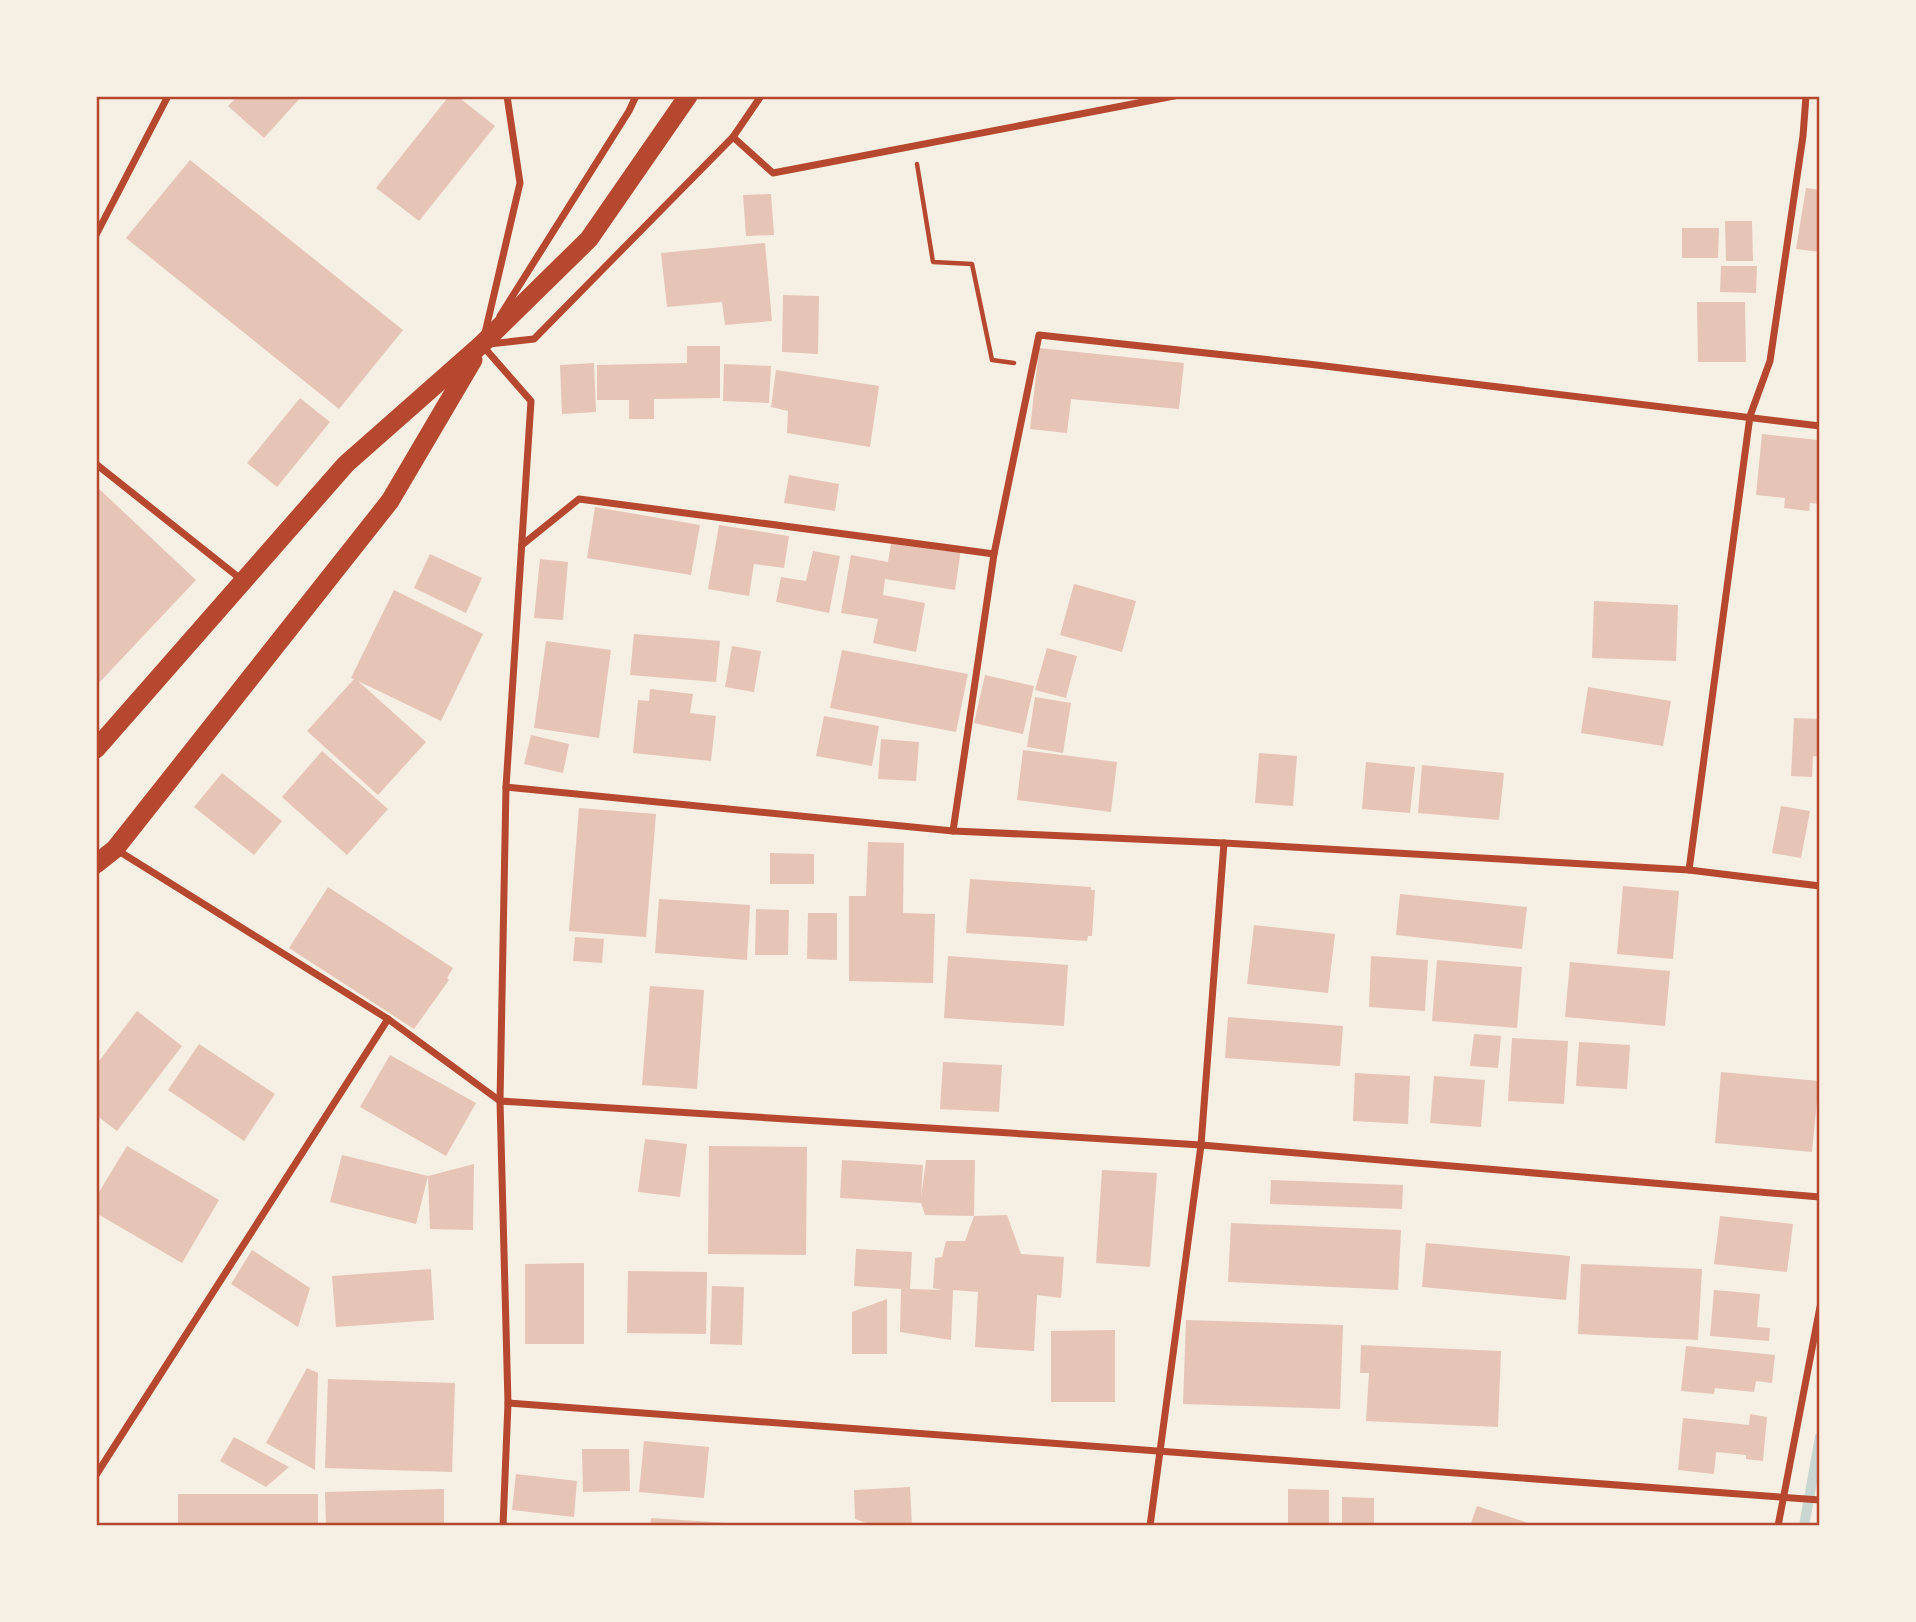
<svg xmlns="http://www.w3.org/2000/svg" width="1916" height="1622" font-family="Signika,sans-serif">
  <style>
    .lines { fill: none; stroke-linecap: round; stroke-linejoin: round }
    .stream { stroke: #c9d6d2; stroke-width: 10 }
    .building { fill: #e6c5b7 }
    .path { stroke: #b5482f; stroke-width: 4.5 }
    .minor { stroke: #b5482f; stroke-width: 7 }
    .trunk { stroke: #b5482f; stroke-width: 19 }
    .neatline { fill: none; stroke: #b5482f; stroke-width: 2.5 }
  </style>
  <rect width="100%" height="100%" fill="#f6efe4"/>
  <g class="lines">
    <polyline class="stream" points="1804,1526 1820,1437"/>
  </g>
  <g class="building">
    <polygon points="238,96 302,96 264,138 228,106"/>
    <polygon points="449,96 457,96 495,126 419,221 376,188"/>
    <polygon points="190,160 403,330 339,409 126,238"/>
    <polygon points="1806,188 1820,190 1820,252 1796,249"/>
    <polygon points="771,194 774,235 746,236 743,195"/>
    <polygon points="1725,221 1752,221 1753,261 1726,261"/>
    <polygon points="1682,228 1719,228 1718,258 1682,258"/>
    <polygon points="765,243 772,321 725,325 722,302 667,307 661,253"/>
    <polygon points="1721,266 1757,266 1756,293 1720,292"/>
    <polygon points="783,295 819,296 818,354 782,352"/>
    <polygon points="1697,302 1745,302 1746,362 1698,362"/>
    <polygon points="687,346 720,346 720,398 654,399 654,419 629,419 629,400 597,400 597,365 687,363"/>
    <polygon points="1039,348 1184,363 1179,409 1071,399 1067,433 1030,429"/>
    <polygon points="594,363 596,412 562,414 560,365"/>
    <polygon points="724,364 771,366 769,403 723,401"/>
    <polygon points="776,370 879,386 870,447 787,433 788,411 771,407"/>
    <polygon points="300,398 330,422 277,487 247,463"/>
    <polygon points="1762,434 1818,440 1820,504 1810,503 1809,511 1784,508 1785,498 1756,495"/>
    <polygon points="789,475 839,484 835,511 784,503"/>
    <polygon points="96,486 196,580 96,686"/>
    <polygon points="595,507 700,525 691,575 587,558"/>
    <polygon points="719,525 789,536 784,568 754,564 749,596 708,589"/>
    <polygon points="892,538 961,549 955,590 885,579 883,595 925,603 916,652 873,643 878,619 841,613 851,555 888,562"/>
    <polygon points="813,551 840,556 829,613 776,602 781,577 806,581"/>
    <polygon points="430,554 482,578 466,613 414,588"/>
    <polygon points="540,559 568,562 563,620 534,618"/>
    <polygon points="1074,584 1136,601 1122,652 1060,635"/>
    <polygon points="394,590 483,634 441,721 358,681 426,742 378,795 307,731 354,679 351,678"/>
    <polygon points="1594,601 1678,605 1676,661 1592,658"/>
    <polygon points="634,634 720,641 716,682 630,675"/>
    <polygon points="546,641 611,650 599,738 534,728"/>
    <polygon points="732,646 761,651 754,692 725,687"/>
    <polygon points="1047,648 1077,656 1066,698 1035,690"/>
    <polygon points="842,650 968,674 956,732 830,708"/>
    <polygon points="985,675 1034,686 1023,734 974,723"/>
    <polygon points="1588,687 1671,701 1663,746 1581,733"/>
    <polygon points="650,689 693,694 690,713 716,716 711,761 633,753 638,700 649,701"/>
    <polygon points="1035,697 1071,703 1063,753 1027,747"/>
    <polygon points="824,716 879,726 872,766 816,756"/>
    <polygon points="1794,718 1820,719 1820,757 1813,756 1812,777 1791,776"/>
    <polygon points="531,735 569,744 563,773 524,764"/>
    <polygon points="881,739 919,742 916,781 878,779"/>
    <polygon points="1023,750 1117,762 1111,812 1017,800"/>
    <polygon points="322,751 388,809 347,855 282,797"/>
    <polygon points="1259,753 1297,756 1293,806 1255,803"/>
    <polygon points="1366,762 1415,767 1410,813 1362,809"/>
    <polygon points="1422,765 1504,773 1499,820 1418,813"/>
    <polygon points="222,773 282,821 254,855 194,807"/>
    <polygon points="1781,806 1810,811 1801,858 1772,853"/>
    <polygon points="579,808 656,814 646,937 569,931"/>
    <polygon points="868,842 904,843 903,913 935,914 933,983 849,981 849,896 866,896"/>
    <polygon points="770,853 814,854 814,884 770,884"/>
    <polygon points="970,879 1091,887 1091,890 1095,890 1092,936 1088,936 1087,941 966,933"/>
    <polygon points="1623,886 1679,891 1673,959 1617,954"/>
    <polygon points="328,887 453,968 447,978 449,980 414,1029 289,948"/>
    <polygon points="1400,894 1527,907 1522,949 1396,935"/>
    <polygon points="659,899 750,905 747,960 655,953"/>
    <polygon points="756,909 789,910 788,955 755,955"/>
    <polygon points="808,913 837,913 837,960 807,959"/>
    <polygon points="1254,925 1335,934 1328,993 1247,984"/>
    <polygon points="575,937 604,939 602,963 573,961"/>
    <polygon points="948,956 1068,965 1064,1026 944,1018"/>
    <polygon points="1371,956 1428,960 1425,1011 1369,1007"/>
    <polygon points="1437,960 1522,967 1517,1028 1432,1021"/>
    <polygon points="1570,962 1670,971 1665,1026 1565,1017"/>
    <polygon points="650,986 704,990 697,1089 642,1085"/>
    <polygon points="137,1011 182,1046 117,1131 96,1115 96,1065"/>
    <polygon points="1228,1017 1343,1026 1340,1066 1225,1058"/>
    <polygon points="1474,1034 1501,1036 1498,1068 1470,1066"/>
    <polygon points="1512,1038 1568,1041 1564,1104 1508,1101"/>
    <polygon points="1579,1042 1630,1045 1627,1089 1576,1086"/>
    <polygon points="199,1044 275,1094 244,1141 168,1090"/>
    <polygon points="390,1055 476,1103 446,1156 360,1107"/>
    <polygon points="943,1062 1002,1065 999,1112 940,1109"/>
    <polygon points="1721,1072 1819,1081 1812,1152 1715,1143"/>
    <polygon points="1355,1073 1410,1076 1408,1124 1353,1121"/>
    <polygon points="1434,1076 1485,1080 1481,1127 1430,1123"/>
    <polygon points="645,1139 687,1144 680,1197 638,1192"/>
    <polygon points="127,1146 219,1200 182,1263 96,1213 96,1197"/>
    <polygon points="709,1146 807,1147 806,1255 708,1254"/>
    <polygon points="342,1155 428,1176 474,1164 473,1230 430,1229 428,1176 416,1224 330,1202"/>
    <polygon points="842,1160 923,1165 921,1198 926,1160 975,1160 974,1216 925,1215 921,1203 840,1198"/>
    <polygon points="1102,1170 1157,1173 1150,1267 1096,1263"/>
    <polygon points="1271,1180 1403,1185 1402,1209 1270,1204"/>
    <polygon points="1007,1215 1021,1254 1064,1257 1061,1298 1037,1295 1034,1351 975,1347 978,1292 953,1290 951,1340 900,1332 901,1289 854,1286 856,1249 912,1252 910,1289 942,1290 933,1288 935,1258 942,1257 946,1241 965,1241 974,1216"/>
    <polygon points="1720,1216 1793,1224 1787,1272 1714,1264"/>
    <polygon points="1231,1223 1401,1230 1398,1290 1228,1282"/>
    <polygon points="1426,1243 1570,1256 1566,1300 1422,1287"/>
    <polygon points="252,1250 310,1288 298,1327 231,1284"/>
    <polygon points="584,1263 584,1344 525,1344 525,1264"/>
    <polygon points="1581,1264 1702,1269 1698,1340 1578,1334"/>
    <polygon points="431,1269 434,1320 336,1327 332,1276"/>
    <polygon points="628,1271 707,1272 706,1334 627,1333"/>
    <polygon points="712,1286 744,1287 742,1345 710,1344"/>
    <polygon points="1714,1290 1760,1294 1757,1327 1770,1328 1769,1341 1710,1336"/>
    <polygon points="887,1299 887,1354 852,1354 852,1312"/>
    <polygon points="1186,1320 1343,1325 1340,1409 1183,1404"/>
    <polygon points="1115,1330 1115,1402 1051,1402 1051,1331"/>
    <polygon points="1361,1345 1501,1351 1498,1427 1366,1421 1369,1373 1360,1373"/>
    <polygon points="1686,1346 1775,1355 1772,1383 1756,1381 1754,1392 1715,1388 1714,1394 1681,1391"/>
    <polygon points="307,1368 318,1373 315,1470 266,1443"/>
    <polygon points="328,1379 455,1383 452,1472 325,1468"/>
    <polygon points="1750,1414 1767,1417 1763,1461 1746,1459 1746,1455 1716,1452 1714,1474 1678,1470 1683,1418 1749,1425"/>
    <polygon points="234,1437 289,1467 266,1487 220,1461"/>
    <polygon points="644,1441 709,1447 704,1498 639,1492"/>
    <polygon points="582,1449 629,1449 630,1491 583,1492"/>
    <polygon points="516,1474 577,1481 574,1517 512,1510"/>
    <polygon points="910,1487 912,1526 875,1526 855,1519 854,1490"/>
    <polygon points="444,1489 444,1526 326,1526 325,1492"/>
    <polygon points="1288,1489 1329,1490 1329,1526 1288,1526"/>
    <rect x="178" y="1494" width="140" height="32"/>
    <polygon points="1342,1497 1374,1498 1374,1526 1342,1526"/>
    <polygon points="1477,1506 1534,1525 1534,1526 1470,1526"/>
    <polygon points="651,1518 743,1524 743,1526 650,1526"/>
  </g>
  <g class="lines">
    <polyline class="path" points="917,164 933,262 972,264 992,360 1014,363"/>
    <g class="minor">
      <polyline points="733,137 773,173 1174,96"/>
      <polyline points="96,235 168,96"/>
      <polyline points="500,316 629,111 636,96"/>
      <polyline points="485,333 520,183 507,96"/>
      <polyline points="489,344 534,339 733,137 761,96"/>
      <polyline points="482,345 531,401 506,787 500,1101 508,1403 503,1526"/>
      <polyline points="96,464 242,580"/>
      <path d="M522,545l57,-46c139,18 277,36 415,55"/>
      <polyline points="506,787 953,831 1224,843 1689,870 1820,886"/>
      <polyline points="953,831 994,554 1039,335 1308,364 1820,426"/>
      <polyline points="117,850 388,1019 500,1101 1201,1145 1820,1197"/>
      <polyline points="1689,870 1750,416 1770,361 1803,136 1806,96"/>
      <polyline points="508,1403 1820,1500"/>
      <polyline points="96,1475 388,1019"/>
      <polyline points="1150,1526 1201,1145 1224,843"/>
      <polyline points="1778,1526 1820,1307"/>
    </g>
    <g class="trunk">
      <polyline points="96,749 346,464 482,344 589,239 688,96"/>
      <polyline points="96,864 115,849 390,501 473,360"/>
    </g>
  </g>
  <rect width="1916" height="1622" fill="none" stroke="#f6efe4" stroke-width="196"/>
  <rect x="98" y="98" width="1720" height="1426" class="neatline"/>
</svg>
